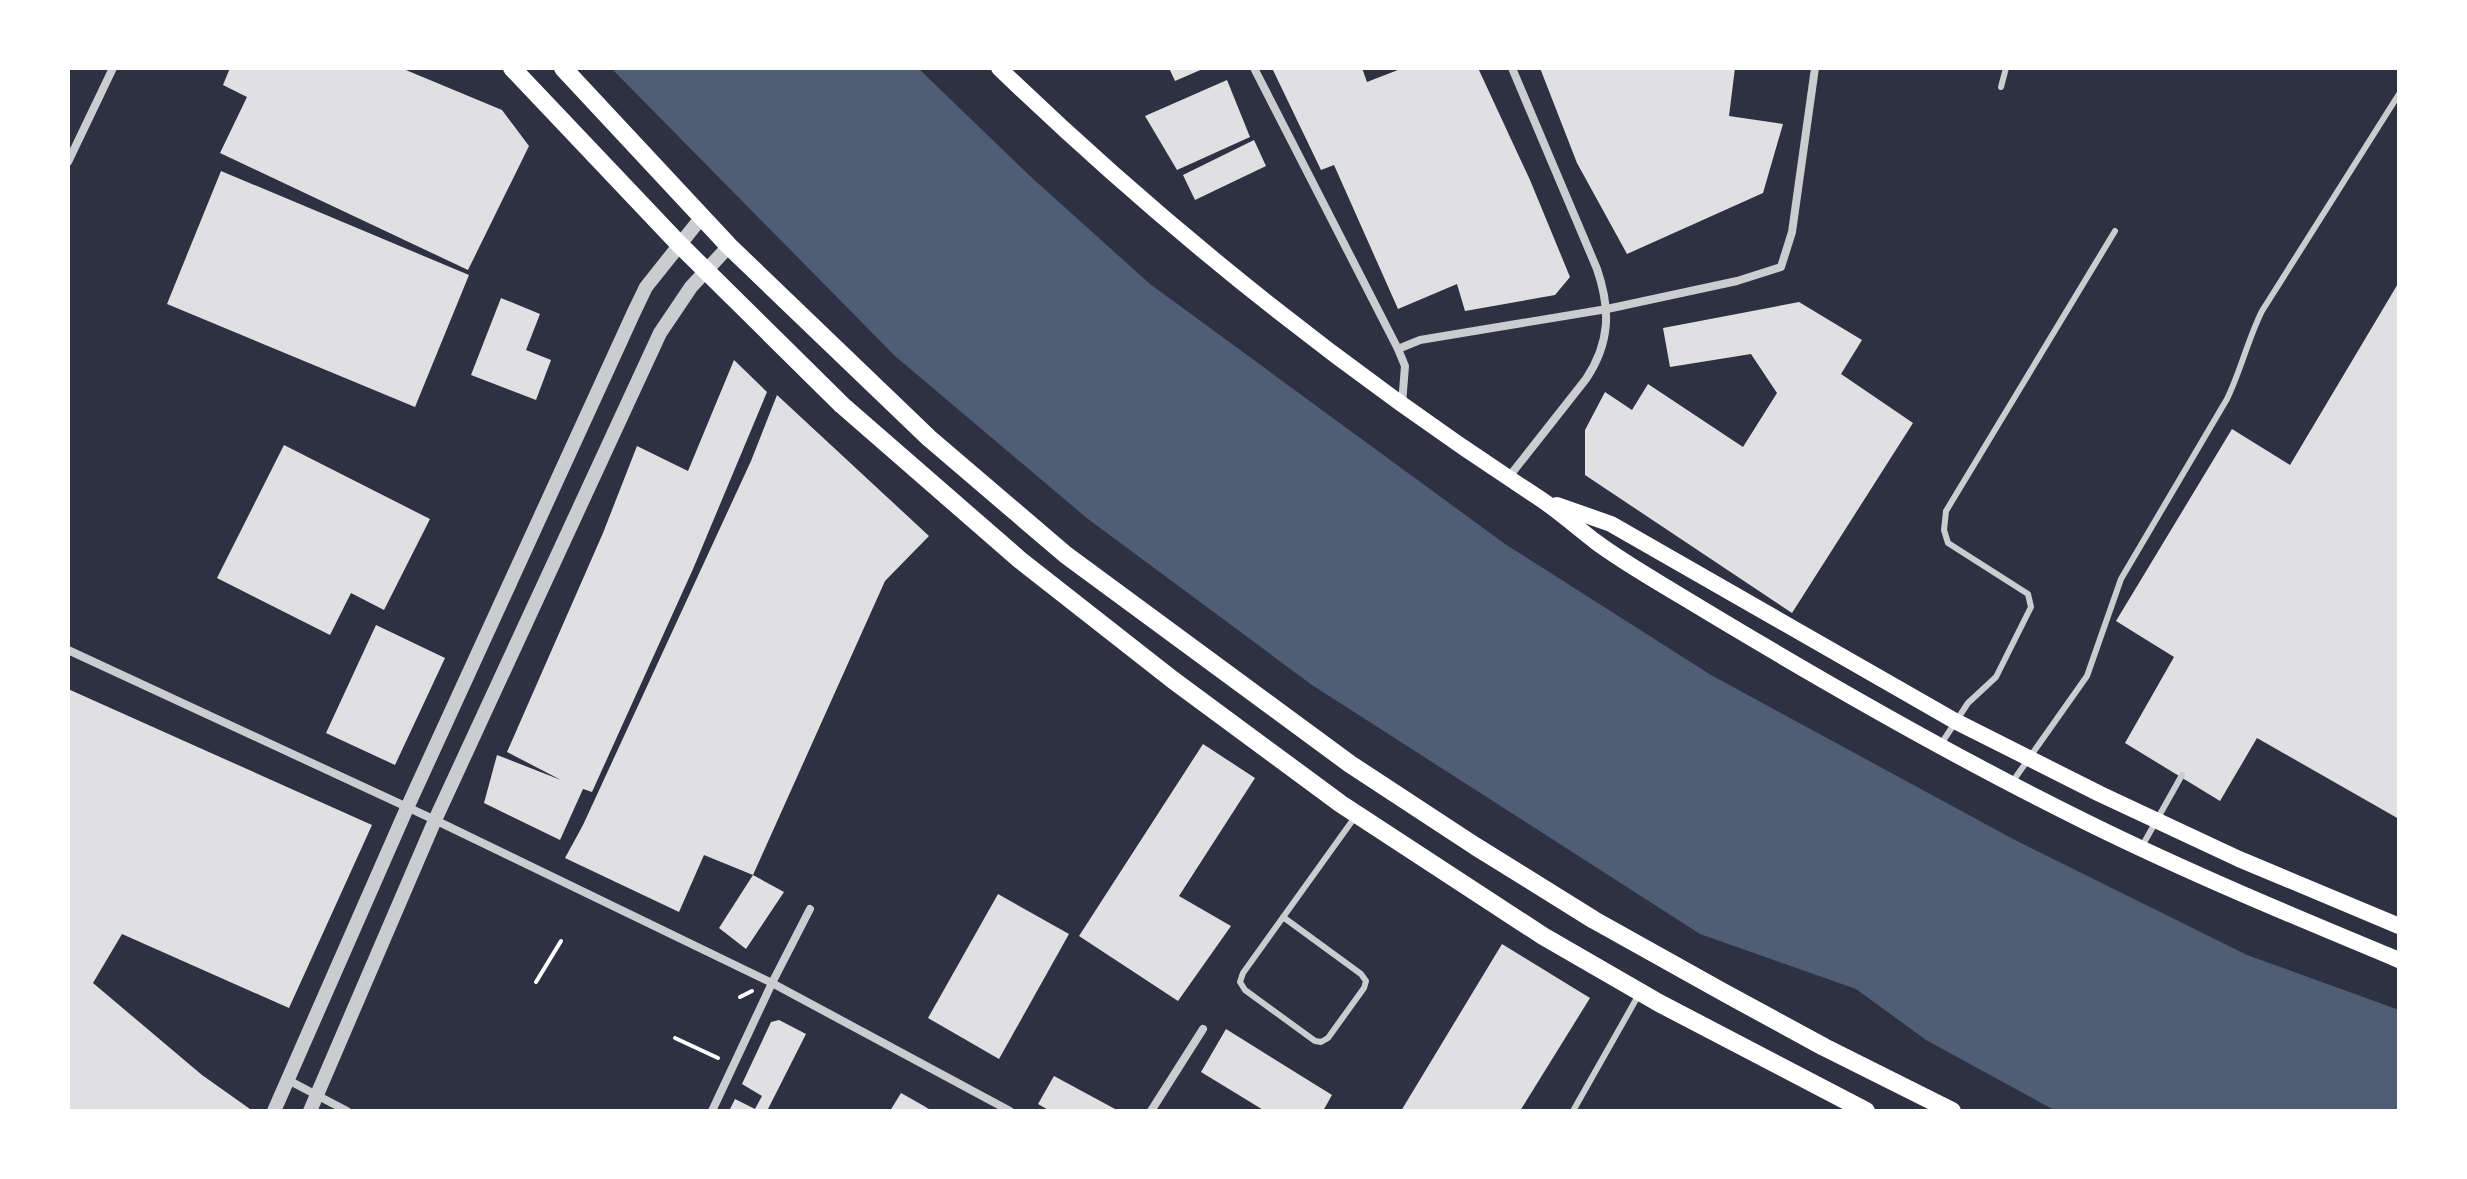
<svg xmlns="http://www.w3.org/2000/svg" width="2467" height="1179" font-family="'Crimson Pro',serif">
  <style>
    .water { fill: #4f5d75 }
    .building { fill: #e0e0e3 }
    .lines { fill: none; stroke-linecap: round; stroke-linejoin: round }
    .path { stroke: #fff; stroke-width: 4 }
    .service { stroke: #caccd0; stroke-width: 6 }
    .minor { stroke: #caccd0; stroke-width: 8 }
    .tertiary { stroke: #caccd0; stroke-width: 14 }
    .secondary { stroke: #fff; stroke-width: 16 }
    .primary { stroke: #fff; stroke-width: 18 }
  </style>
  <rect width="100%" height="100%" fill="#2d3142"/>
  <polygon class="water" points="611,68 918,68 1030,176 1150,284 1505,544 1711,675 2013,839 2247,955 2399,1010 2399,1111 2056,1111 1926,1040 1856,989 1700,934 1312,685 1088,519 895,356"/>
  <g class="building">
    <polygon points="230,68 401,68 502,110 529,146 468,270 220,153 247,97 223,85"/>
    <polygon points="1169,68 1205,68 1175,81"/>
    <polygon points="1272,68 1362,68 1367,82 1403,68 1478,68 1530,180 1570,277 1555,295 1465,311 1457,284 1398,309 1334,165 1321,170"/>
    <polygon points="1540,68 1735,68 1729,116 1783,124 1763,193 1627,254 1577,163"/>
    <polygon points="1227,80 1250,137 1177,170 1145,116"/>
    <polygon points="1254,140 1266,166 1195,200 1183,175"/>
    <polygon points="221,171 469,275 415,407 167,304"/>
    <polygon points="2399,282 2399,819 2257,738 2220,801 2125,743 2174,657 2116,621 2232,429 2290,465"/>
    <polygon points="501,298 540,314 526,350 551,360 536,400 471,375"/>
    <polygon points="1799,302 1862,340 1841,374 1913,423 1792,613 1585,475 1585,430 1605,392 1632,410 1648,384 1743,447 1777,393 1751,354 1670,367 1663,328"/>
    <polygon points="734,360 767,392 693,569 592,792 583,789 560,840 484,803 497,755 561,780 507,752 603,533 637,446 688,471"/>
    <polygon points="777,395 929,536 885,581 753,875 704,855 679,912 565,858 583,825 751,461"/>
    <polygon points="284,445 430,519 384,610 351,593 330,635 217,578"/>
    <polygon points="376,625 445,658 395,765 326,733"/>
    <polygon points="68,689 372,825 289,1008 122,934 93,983 202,1075 250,1109 249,1111 68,1111"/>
    <polygon points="1203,744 1255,778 1179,896 1231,926 1178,1001 1079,936"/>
    <polygon points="753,875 784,892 746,949 719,928"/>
    <polygon points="998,894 1069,934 999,1059 928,1018"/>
    <polygon points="1502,944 1590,998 1520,1111 1401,1111"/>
    <polygon points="779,1020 806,1034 767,1111 729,1111 735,1099 755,1109 762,1096 742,1084 771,1022"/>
    <polygon points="1226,1029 1332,1095 1323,1111 1265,1111 1201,1072"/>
    <polygon points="1054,1076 1115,1109 1114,1111 1050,1111 1038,1104"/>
    <polygon points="901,1093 924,1106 932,1111 890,1111"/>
  </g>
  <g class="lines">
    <g class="path">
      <polyline points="536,982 561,941"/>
      <polyline points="740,997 752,991"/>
      <polyline points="675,1038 718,1058"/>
    </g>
    <g class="service">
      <polyline points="2001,87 2006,68"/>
      <polyline points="1941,744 1968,703 1996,677 2031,607 2028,594 1948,543 1944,530 1946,511 2115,231"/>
      <path d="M2013,781l74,-105 34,-97 106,-180c14,-29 21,-60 35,-88l137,-217"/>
      <polyline points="2141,848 2182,775"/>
      <polyline points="1283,917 1361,974 1366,981 1364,988 1328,1038 1321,1042 1315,1041 1245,990 1240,982 1243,973 1355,817"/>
      <polyline points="1573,1111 1638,996"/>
    </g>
    <g class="minor">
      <polyline points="1254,68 1398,349 1405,366 1402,404"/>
      <polyline points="68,162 113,68"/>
      <polyline points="1398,349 1420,340 1607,309 1737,281 1781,267 1792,232 1815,68"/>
      <path d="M1508,478l78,-99c24,-36 25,-69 11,-110l-85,-201"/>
      <polyline points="68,650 435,820 772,983 1010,1111"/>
      <polyline points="288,1080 347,1111"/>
      <polyline points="712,1111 772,983 810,909"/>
      <polyline points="1151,1111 1203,1029"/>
    </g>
    <g class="tertiary">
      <polyline points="274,1111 407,808 634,312 646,287 701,218"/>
      <polyline points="310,1111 435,820 660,333 691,287 729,246"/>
    </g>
    <g class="secondary">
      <path d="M999,68c165,159 345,303 537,428 22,14 40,31 60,46 27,20 57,37 85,54 132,80 265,157 403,225 103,51 209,95 315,139"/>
      <polyline points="1557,505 1611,524 1955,721 2100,794 2239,859 2399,926"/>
    </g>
    <g class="primary">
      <polyline points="512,68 679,244 842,405 1020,560 1173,680 1341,804 1543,936 1659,1003 1866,1111"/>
      <polyline points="563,68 729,246 929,438 1066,555 1350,764 1475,846 1594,920 1723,992 1824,1047 1952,1111"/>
    </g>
  </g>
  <rect width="2467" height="1179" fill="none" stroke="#ffffff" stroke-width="140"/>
</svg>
